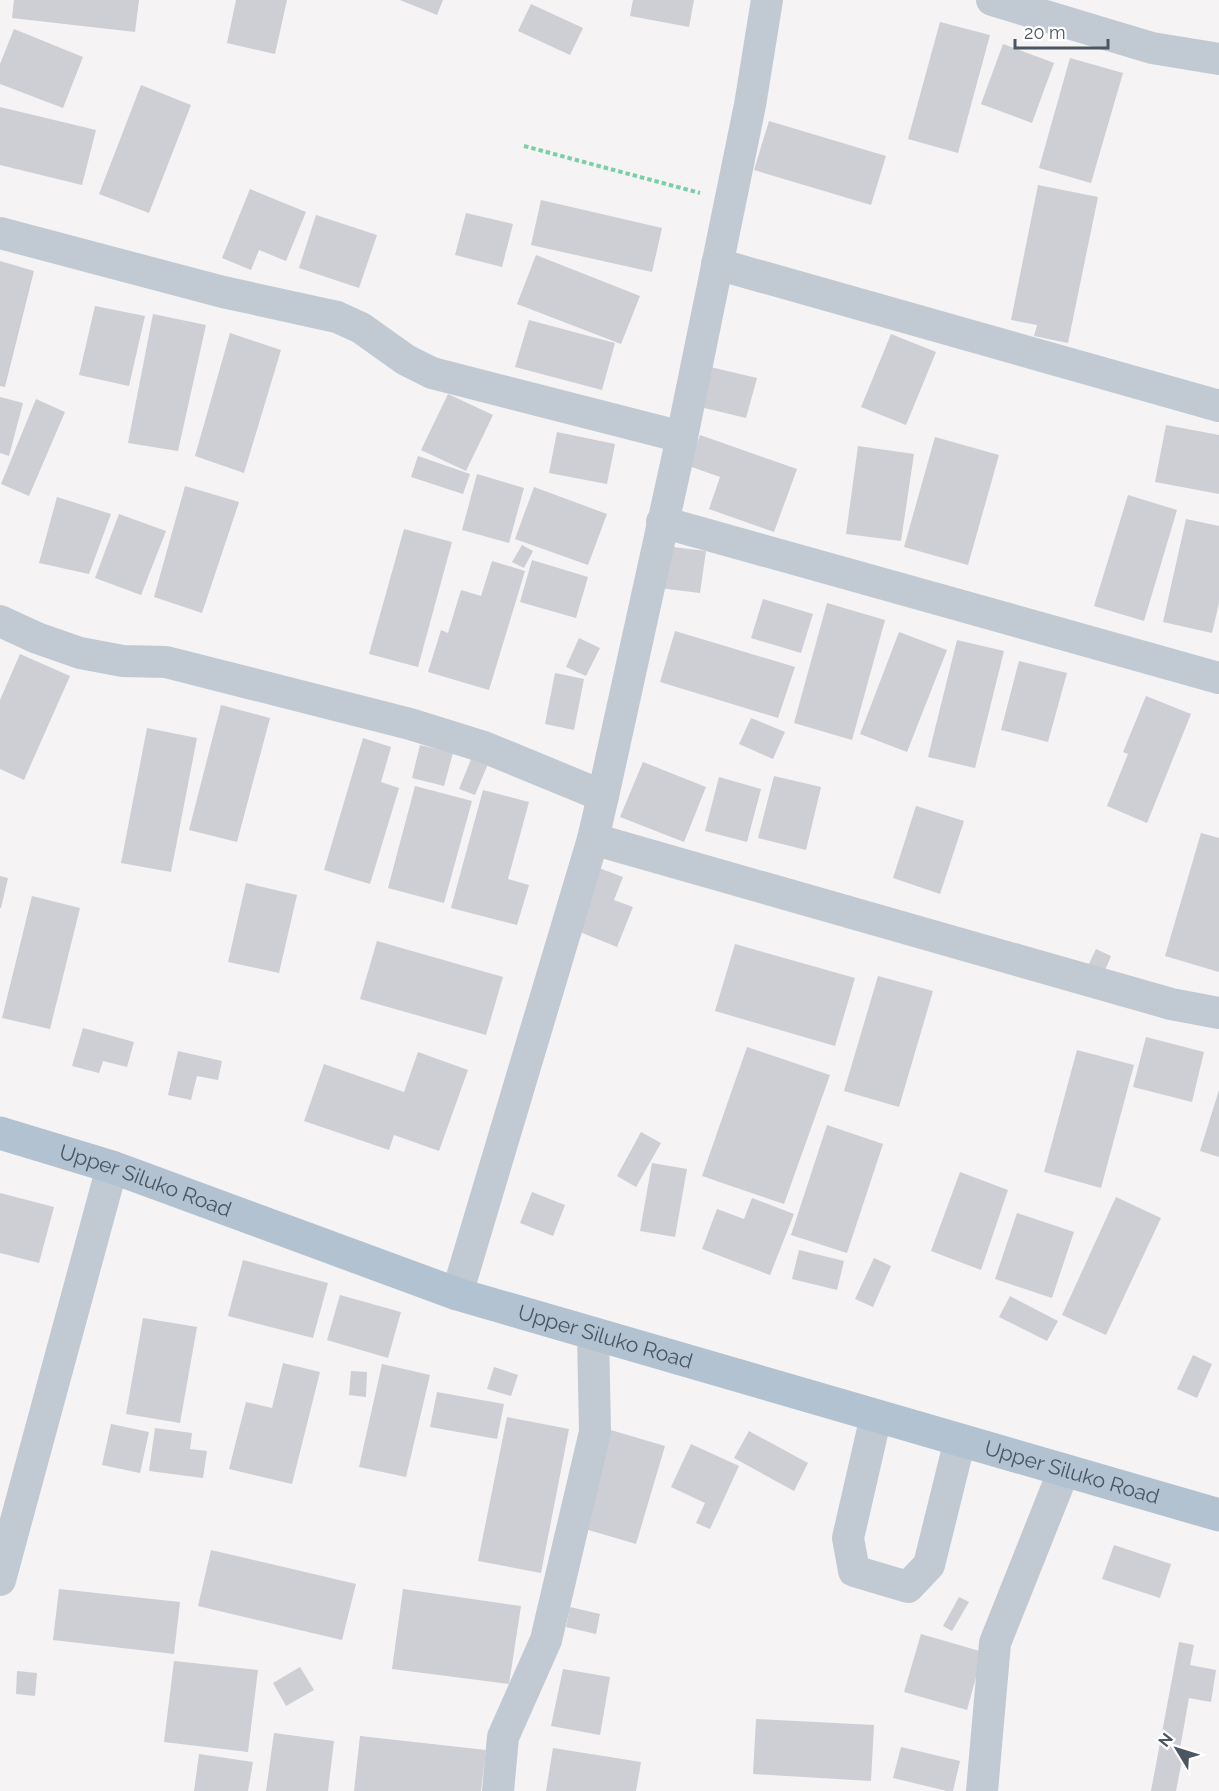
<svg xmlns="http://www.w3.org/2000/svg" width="1219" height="1791" font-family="Raleway,sans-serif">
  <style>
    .building { fill: #cdcfd5 }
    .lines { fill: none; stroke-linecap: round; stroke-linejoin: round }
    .path { stroke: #7ad0a6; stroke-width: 4; stroke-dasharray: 4.5 3; stroke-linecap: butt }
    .minor { stroke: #c1cad2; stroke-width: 32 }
    .major { stroke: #b3c2d1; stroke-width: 33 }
    .labels { text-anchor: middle; stroke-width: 6; stroke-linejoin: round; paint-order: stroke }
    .street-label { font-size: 21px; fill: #4a5661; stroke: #fff }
  </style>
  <rect width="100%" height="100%" fill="#f5f3f3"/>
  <g class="building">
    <polygon points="14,0 139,0 135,32 12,18"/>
    <polygon points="236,0 287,0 275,54 227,43"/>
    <polygon points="400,0 443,0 437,15"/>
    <polygon points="633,0 694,0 689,27 630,16"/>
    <polygon points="531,4 583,28 570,55 518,31"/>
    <polygon points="940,22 990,35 958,153 908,139"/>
    <polygon points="14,29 83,57 63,108 0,84 0,64"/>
    <polygon points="1003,44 1054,63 1032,123 981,104"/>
    <polygon points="1070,58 1123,73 1091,183 1039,168"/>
    <polygon points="141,85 191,105 149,213 99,194"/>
    <polygon points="0,107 96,130 82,185 0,165"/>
    <polygon points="769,121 886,156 871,205 754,170"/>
    <polygon points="1038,185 1098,197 1068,343 1034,336 1037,325 1011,320"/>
    <polygon points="250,189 306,212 286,261 259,250 251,270 222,258"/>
    <polygon points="541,200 662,228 652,272 531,245"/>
    <polygon points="466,213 513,224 502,267 455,255"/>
    <polygon points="316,215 377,235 359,288 299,268"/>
    <polygon points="536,255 640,296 621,344 517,304"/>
    <polygon points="0,261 34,271 5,387 0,386"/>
    <polygon points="95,306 145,316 129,386 79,375"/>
    <polygon points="153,314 206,325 178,451 128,443"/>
    <polygon points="529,320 615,343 602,390 515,367"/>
    <polygon points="230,333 281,350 244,473 195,456"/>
    <polygon points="891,334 936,352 906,425 861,407"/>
    <polygon points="706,366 757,378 746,418 696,406"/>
    <polygon points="448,394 493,415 466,471 421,450"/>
    <polygon points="0,397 23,403 9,456 0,453"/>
    <polygon points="36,399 65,412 29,496 1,484"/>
    <polygon points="1166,425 1219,435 1219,494 1155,482"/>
    <polygon points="557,432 615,444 607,484 549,473"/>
    <polygon points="700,435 797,469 774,532 709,509 720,477 689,466"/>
    <polygon points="935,437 999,455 968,565 904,547"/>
    <polygon points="858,446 914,454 901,541 846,534"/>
    <polygon points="418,456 470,474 463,494 411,477"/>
    <polygon points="477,474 524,488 509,543 462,530"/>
    <polygon points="185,486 239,502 202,613 154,597"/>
    <polygon points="534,487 607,514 588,565 515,539"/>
    <polygon points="1128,495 1177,510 1144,621 1094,606"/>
    <polygon points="57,497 111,514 89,574 39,563"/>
    <polygon points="119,514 166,531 141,595 95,578"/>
    <polygon points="1186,519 1219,526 1219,603 1212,633 1163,622"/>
    <polygon points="404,529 452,542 418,667 369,654"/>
    <polygon points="522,545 533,551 524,568 512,562"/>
    <polygon points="665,546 706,551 700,593 659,588"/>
    <polygon points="532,560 588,577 576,618 520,602"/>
    <polygon points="492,561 525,571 489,690 428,672 441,630 448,633 461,590 481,596"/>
    <polygon points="763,599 813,614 801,653 751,638"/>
    <polygon points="827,603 885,620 852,740 794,723"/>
    <polygon points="675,631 795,667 778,718 660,682"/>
    <polygon points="899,632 947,650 907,752 860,734"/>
    <polygon points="579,638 600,648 586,676 566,667"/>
    <polygon points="957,640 1004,651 975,768 928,757"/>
    <polygon points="20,654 70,676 24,780 0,769 0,700"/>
    <polygon points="1019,661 1067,673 1048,742 1001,730"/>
    <polygon points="555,673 584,679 574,730 545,724"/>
    <polygon points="1146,696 1191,714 1147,823 1107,806 1128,754 1123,752"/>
    <polygon points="221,705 270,718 237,842 189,830"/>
    <polygon points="751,718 785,732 773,759 739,744"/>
    <polygon points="147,728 197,738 171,872 121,863"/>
    <polygon points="363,738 391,747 381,782 399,788 370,884 324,870"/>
    <polygon points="420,745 453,753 444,786 412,778"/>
    <polygon points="474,752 490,759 475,795 459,789"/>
    <polygon points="643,762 706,787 684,842 620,817"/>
    <polygon points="774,776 821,787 806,850 758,838"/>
    <polygon points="719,777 761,789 747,842 705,831"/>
    <polygon points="415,786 472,801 444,903 388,888"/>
    <polygon points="483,790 529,802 508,879 529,885 517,925 451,908"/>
    <polygon points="916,806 964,821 940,894 893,878"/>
    <polygon points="1201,833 1219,838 1219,972 1165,956"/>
    <polygon points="599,868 623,877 614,900 633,907 617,947 575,930"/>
    <polygon points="0,876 8,878 1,908 0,908"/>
    <polygon points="246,883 297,895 279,973 228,962"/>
    <polygon points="32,896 80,908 50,1029 2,1018"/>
    <polygon points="377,941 503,977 486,1035 360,999"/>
    <polygon points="735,944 855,978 835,1046 715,1011"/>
    <polygon points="1096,949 1111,956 1103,975 1087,968"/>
    <polygon points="878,976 933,991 899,1107 844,1091"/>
    <polygon points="83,1028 134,1042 127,1067 103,1061 99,1073 72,1066"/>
    <polygon points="1146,1037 1204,1052 1192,1102 1133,1087"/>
    <polygon points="747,1047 830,1075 784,1204 702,1176"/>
    <polygon points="1077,1050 1134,1065 1101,1188 1044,1172"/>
    <polygon points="178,1051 222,1061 218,1080 197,1076 191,1100 168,1095"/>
    <polygon points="418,1052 468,1070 439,1151 394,1135 389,1150 304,1121 324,1064 404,1092"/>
    <polygon points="1219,1090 1219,1157 1200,1151"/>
    <polygon points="827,1125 883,1144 847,1253 791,1235"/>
    <polygon points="641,1132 661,1143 636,1187 617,1176"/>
    <polygon points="652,1163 687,1169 675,1237 640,1231"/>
    <polygon points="960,1172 1008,1190 981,1270 931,1251"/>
    <polygon points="532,1192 565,1205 553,1236 520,1223"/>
    <polygon points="0,1193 54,1207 39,1263 0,1253"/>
    <polygon points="1116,1197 1161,1218 1106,1335 1062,1315"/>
    <polygon points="752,1198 794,1214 770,1275 702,1249 717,1209 744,1219"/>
    <polygon points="1017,1213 1074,1232 1052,1298 995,1279"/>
    <polygon points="799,1250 844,1261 837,1290 792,1279"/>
    <polygon points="874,1258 891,1266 873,1307 855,1299"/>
    <polygon points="243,1260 328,1283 313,1338 228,1316"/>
    <polygon points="340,1295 401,1312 388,1358 327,1340"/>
    <polygon points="1010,1296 1058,1321 1047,1341 999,1317"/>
    <polygon points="143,1318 197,1327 180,1423 126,1414"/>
    <polygon points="1193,1355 1212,1364 1197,1398 1177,1389"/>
    <polygon points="283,1363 320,1372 292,1484 229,1469 246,1402 272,1408"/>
    <polygon points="382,1364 430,1375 406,1477 359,1467"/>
    <polygon points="494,1367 518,1375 511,1396 487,1389"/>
    <polygon points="351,1371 367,1372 366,1397 349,1395"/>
    <polygon points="437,1392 504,1404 497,1439 430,1427"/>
    <polygon points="507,1417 569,1429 541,1573 478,1561"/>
    <polygon points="111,1424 149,1432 140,1473 102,1465"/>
    <polygon points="155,1428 192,1433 190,1449 207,1451 203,1478 149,1471"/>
    <polygon points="604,1428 665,1446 636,1544 575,1526"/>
    <polygon points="749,1431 808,1463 794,1491 734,1458"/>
    <polygon points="691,1444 739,1466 710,1529 696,1523 705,1503 671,1487"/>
    <polygon points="1114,1545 1171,1564 1160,1598 1102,1579"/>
    <polygon points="211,1550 356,1584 342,1640 198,1606"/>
    <polygon points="59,1589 180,1602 174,1654 53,1640"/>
    <polygon points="403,1589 521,1606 509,1684 392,1669"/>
    <polygon points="959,1597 969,1602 952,1631 943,1626"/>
    <polygon points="570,1607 600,1614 596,1634 566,1627"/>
    <polygon points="921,1634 983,1652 967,1710 904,1692"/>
    <polygon points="1179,1642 1194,1645 1190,1665 1216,1670 1211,1702 1189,1698 1179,1754 1183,1755 1176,1791 1151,1791"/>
    <polygon points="174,1661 258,1670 248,1752 164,1742"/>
    <polygon points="300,1667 314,1690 286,1706 273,1683"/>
    <polygon points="563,1669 610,1677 600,1735 551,1726"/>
    <polygon points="17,1671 37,1673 35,1696 16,1694"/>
    <polygon points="756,1719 874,1725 871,1781 753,1774"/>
    <polygon points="274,1733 334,1741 328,1791 266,1791"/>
    <polygon points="360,1736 486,1750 481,1791 354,1791"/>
    <polygon points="901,1747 960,1761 953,1791 947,1791 893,1778"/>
    <polygon points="553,1748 641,1762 636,1791 546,1791"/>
    <polygon points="199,1754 253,1762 248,1791 194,1791"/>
  </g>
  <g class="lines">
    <polyline class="path" points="524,146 700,193"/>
    <g class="minor">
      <polyline points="992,0 1152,48 1219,59"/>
      <polyline points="0,233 223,292 337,317 361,328 406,360 432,373 682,437"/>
      <polyline points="717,264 1219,406"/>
      <polyline points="662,522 1219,678"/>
      <polyline points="0,621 37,638 80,653 123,661 166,662 410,724 484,747 603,796"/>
      <polyline points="593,839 1171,1004 1219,1013"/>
      <polyline points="457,1294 593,839 603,796 682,437 750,105 767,0"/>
      <polyline points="876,1416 848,1538 854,1571 908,1587 929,1565 960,1440"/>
      <polyline points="0,1580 112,1167"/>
      <polyline points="498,1791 503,1737 546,1640 595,1432 593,1334"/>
      <polyline points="982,1791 995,1643 1064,1470"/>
    </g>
    <path class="major" id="s1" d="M0,1133l112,34 345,127 762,221"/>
  </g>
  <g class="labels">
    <g class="street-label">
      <text dy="7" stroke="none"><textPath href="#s1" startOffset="153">Upper Siluko Road</textPath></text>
      <text dy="7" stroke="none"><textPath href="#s1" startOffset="639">Upper Siluko Road</textPath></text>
      <text dy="7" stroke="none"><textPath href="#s1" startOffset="1125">Upper Siluko Road</textPath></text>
    </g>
  </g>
  <g transform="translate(1177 1749) rotate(308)" stroke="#ffffff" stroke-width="4.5" paint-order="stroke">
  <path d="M0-4.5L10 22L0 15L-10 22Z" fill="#4a5661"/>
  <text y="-9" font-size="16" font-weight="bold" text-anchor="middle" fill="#4a5661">N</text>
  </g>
  <path d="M1015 39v9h93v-9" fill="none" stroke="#4a5661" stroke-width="3"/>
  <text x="1024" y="39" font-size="18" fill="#4a5661" stroke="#ffffff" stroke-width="4.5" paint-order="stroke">20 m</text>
</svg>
